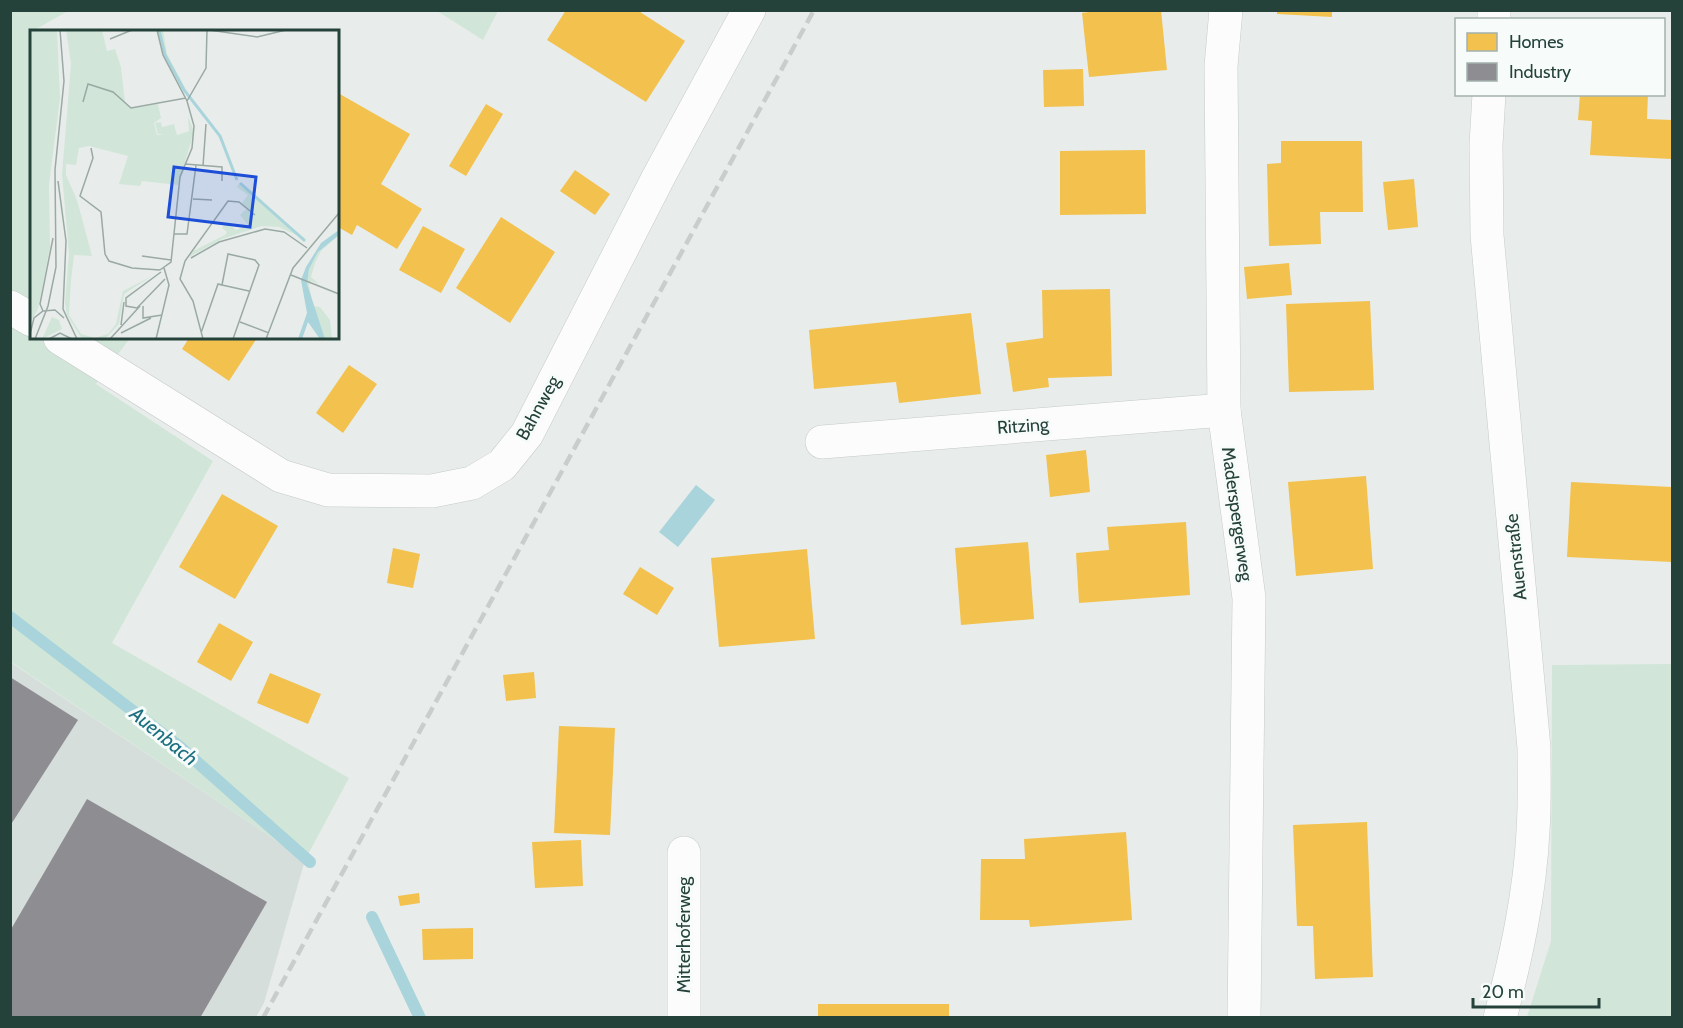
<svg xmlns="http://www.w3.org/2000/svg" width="1683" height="1028" font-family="Cabin,sans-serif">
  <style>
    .built { fill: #d6dedb }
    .green { fill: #d1e6d8 }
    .water { fill: #a9d4db }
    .homes { fill: #f2c14e }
    .industry { fill: #8d8d92 }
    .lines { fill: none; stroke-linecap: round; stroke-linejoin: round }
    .stream { stroke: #a9d4db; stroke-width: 12 }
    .minor-casing { stroke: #c5cac8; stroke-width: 34 }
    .minor { stroke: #fcfcfc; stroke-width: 33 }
    .rail { stroke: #c9cdcc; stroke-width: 4.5; stroke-dasharray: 12 6; stroke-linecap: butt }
    .labels { text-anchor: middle; stroke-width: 6; stroke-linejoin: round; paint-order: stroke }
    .street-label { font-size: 18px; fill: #24423a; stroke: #f7fbf9 }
    .water-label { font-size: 20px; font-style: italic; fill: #1c6f80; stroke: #f7fbf9 }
    .inset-river { fill: none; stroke: #a9d4db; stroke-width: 3 }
    .inset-road { fill: none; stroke: #9aa9a4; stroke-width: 1.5 }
    .view { fill: #1d4ed8; fill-opacity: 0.15; stroke: #1d4ed8; stroke-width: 3 }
    .inset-edge { fill: none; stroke: #24423a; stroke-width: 3 }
  </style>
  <rect width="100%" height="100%" fill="#e8edeb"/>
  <polygon class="built" points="10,662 305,860 264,1003 256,1017 11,1017"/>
  <g class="green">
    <polygon points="10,11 68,11 29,33 32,36 32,338 130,338 96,384 213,461 112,643 349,778 305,860 11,662"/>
    <polygon points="437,11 498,11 483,40"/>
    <polygon points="1672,664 1672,1017 1527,1017 1551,941 1552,665"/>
  </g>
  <polygon class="water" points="696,485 715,500 678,547 659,532"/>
  <g class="homes">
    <polygon points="566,10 637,10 685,41 646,102 547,40"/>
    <polygon points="1102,10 1161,10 1167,70 1089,77 1082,13"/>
    <polygon points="1277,10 1332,10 1332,17 1277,14"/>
    <polygon points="1083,69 1084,106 1044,107 1043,70"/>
    <polygon points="338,93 410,134 381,184 422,209 397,249 357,225 352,235 338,227"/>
    <polygon points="1580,94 1648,94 1647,119 1672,120 1672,159 1590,155 1592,121 1578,120"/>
    <polygon points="486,104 503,114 466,176 449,166"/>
    <polygon points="1281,141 1362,141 1363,212 1320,212 1321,244 1269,246 1267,164 1281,163"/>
    <polygon points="1145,150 1146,214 1060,215 1060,151"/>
    <polygon points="575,170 610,194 595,215 560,191"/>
    <polygon points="1414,179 1418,227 1388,230 1383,182"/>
    <polygon points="501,217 555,252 510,323 456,288"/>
    <polygon points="423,226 465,249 441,293 399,270"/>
    <polygon points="1289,263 1292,295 1247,299 1244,267"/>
    <polygon points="1110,289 1112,376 1048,378 1049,387 1013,392 1006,343 1043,338 1042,290"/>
    <polygon points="1370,301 1374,390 1289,392 1286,304"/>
    <polygon points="971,313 981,394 899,403 896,382 814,389 809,330"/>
    <polygon points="189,338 257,338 229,381 182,349"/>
    <polygon points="349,365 377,384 343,433 316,413"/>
    <polygon points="1086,450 1090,492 1050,497 1046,455"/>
    <polygon points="1366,476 1373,569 1296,576 1288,482"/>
    <polygon points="1571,482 1672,487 1672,562 1567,557"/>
    <polygon points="222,494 278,526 235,599 179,567"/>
    <polygon points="1186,522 1190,595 1079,603 1076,553 1109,550 1107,527"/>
    <polygon points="1028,542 1034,619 961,625 955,548"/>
    <polygon points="393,548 420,554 413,588 387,583"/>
    <polygon points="807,549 815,639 719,647 711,558"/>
    <polygon points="640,567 674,588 657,615 623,594"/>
    <polygon points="219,623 253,642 231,681 197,662"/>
    <polygon points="534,672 536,698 506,701 503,675"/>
    <polygon points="270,673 321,694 308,724 257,703"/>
    <polygon points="559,726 615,728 610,835 554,833"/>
    <polygon points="1367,822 1373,977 1315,979 1313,926 1297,926 1293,825"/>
    <polygon points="1126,832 1132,920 1030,927 1029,920 980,920 981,859 1025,859 1024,839"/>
    <polygon points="581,840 583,886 535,888 532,842"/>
    <polygon points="419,893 420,903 400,906 398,896"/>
    <polygon points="473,928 473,959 423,960 422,929"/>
    <rect x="818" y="1004" width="131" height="14"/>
  </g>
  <g class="industry">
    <polygon points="10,677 78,720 10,826"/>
    <polygon points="87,799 267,902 200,1018 10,1018 10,931"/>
  </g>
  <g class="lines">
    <g class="stream">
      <polyline points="10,617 180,747 310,862"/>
      <polyline points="372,917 420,1018"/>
    </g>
    <defs>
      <g id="minor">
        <polyline points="1226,10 1221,66 1224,410 1249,598 1244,1018"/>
        <polyline points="1494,20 1494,10"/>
        <path d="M1489,94l-3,51 1,90 47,513c0,27 1,55 -1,83 -3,63 -17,126 -33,187"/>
        <polyline points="10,307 32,320"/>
        <polyline points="60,338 281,476 328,490 432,491 472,483 502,465 527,434 659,176 749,10"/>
        <polyline points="822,442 1224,410"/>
        <polyline points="684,1018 684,853"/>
      </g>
    </defs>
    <use href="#minor" class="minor-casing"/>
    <use href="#minor" class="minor"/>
    <polyline class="rail" points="263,1018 814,10"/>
  </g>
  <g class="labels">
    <g class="street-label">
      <text transform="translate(538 408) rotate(-61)" y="6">Bahnweg</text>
      <text transform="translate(1023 426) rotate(-4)" y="6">Ritzing</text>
      <text transform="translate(1237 514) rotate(82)" y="6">Maderspergerweg</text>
      <text transform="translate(1516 557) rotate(-96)" y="6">Auenstraße</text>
      <text transform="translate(684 935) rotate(-90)" y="6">Mitterhoferweg</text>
    </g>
    <g class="water-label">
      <text transform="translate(164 736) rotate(39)" y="7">Auenbach</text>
    </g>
  </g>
  <g transform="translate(30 30)">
    <rect width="309" height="309" fill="#e8edeb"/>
    <path d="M0,0h27l3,68 -11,87 1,62 -12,62 -8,14zM36,0h36l5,21 8,-2 6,18 4,36 7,5 26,-4 3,14 -7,5 3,12h7l-6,-1 -3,-11 6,-1 1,5 12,-3 3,11 12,-4 -1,-15 6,16 -16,53 -36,-4 -2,5 -21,-2 9,-28 -39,-10 -10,2 -3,17 -10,-1v11l11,25 15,56 -18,-1 -3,26 -2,34 12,19 14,4 13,-4 8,-10 7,-33 29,-15 -28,18 -5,30 -14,15h-23l-15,-24 -2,-12 4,-49 -7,-80 9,-110zM128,0h5l4,24 29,54 -32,-51zM210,153l67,57 -28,-13 -17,-1 -40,13 -33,18 4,-6 32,-16 2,-3 -5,-4 4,-6 10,8 12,-5 -8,-10 7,-7 -5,-5 6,-8 -11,-8zM309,205l-18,16 -6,12 -4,14 8,7 -8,-3 -2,4 4,21 7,1 10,13 2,19h-7l-14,-33 -4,-22 2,-15 9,-17zM22,287l7,3 3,9 -20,10z" fill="#d1e6d8"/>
    <path d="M309,200v5l-21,17 -9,17 -2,15 18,55h-5l-12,-17 -6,17h-4l9,-26 -6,-33 5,-13 15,-24z" fill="#a9d4db"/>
    <path class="inset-river" d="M129,0l6,25 19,35 36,46 17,44M210,153l65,58"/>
    <path class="inset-road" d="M127,0l6,25 24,46 7,25 -2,22 -12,29 -9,85 -11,8M179,0l48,7 29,-7M80,9l22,-9M157,71l19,-33 1,-38M53,72l5,-18 25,8 18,16 55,-10M61,118l2,10 -13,38 21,16 4,42 4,7 23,7 28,2M155,134l37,3v14M173,136l3,-42M28,151l8,60 -3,68 14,30M163,169l19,1M144,204h13l9,-69M112,226l29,4M161,228l28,-16 46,-13 19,3 23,16M131,242l-35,26v8l11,2 28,-29M261,245l48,19M192,255l27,6M113,276v12l19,-3M13,281l-3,-7 13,-66M210,292l29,11M91,295l3,-23M91,303l30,-15M171,303l17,-49 4,1 6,-31 27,6 4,5 -26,74M0,304l4,-16 9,-7 12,-1 9,8M5,309l13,-33 8,-39 -1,-97 9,-89 -4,-51M19,309l11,-6 12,6M80,309l30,-33M126,309l13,-54 -5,-17M173,309l-10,-38 -13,-22 5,-18 43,-60 11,1 16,13M236,309l27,-71 46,-55"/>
    <path class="view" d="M144,137l82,10 -6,50 -82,-10z"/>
    <rect width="309" height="309" class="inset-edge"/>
  </g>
  <rect width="1683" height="1028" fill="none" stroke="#24423a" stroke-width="24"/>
  <rect x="1455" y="18" width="210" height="78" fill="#f7fbf9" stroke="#a3b1ad" stroke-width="1.5"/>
  <rect x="1467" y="33" width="30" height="18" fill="#f2c14e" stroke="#a3b1ad" stroke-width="1.5"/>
  <text x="1509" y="48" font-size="18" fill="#24423a">Homes</text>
  <rect x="1467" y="63" width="30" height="18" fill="#8d8d92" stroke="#a3b1ad" stroke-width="1.5"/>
  <text x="1509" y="78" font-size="18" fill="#24423a">Industry</text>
  <path d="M1473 998v9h126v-9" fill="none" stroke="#24423a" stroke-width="3"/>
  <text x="1482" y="998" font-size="18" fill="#24423a" stroke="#f7fbf9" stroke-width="4.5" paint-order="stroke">20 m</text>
</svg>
